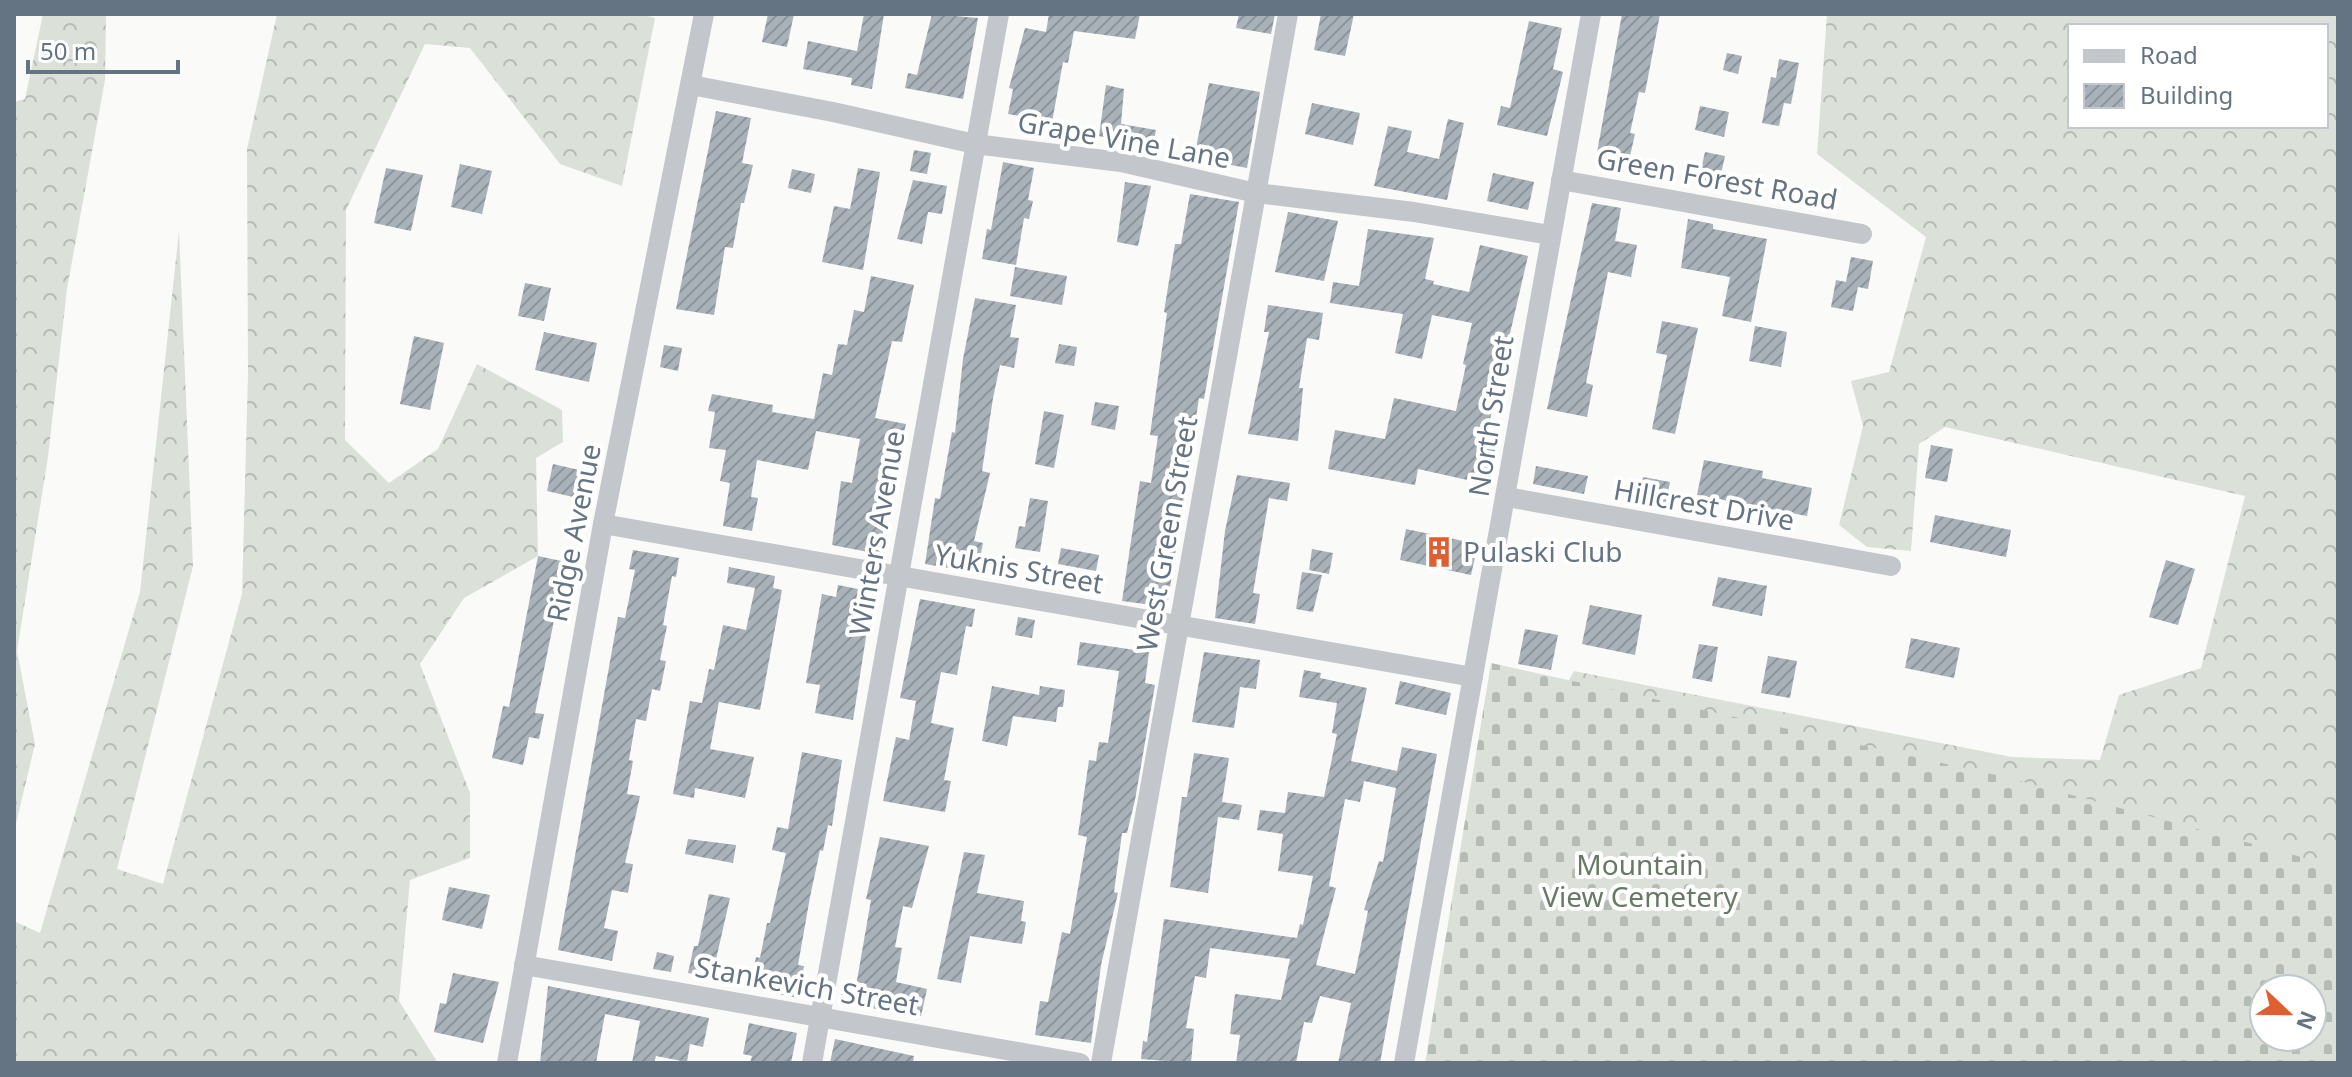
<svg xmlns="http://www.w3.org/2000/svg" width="2352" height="1077" font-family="'Noto Sans',sans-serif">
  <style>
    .forest { fill: url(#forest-crowns); fill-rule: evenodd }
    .cemetery { fill: url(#cemetery-stones); fill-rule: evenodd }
    .building { fill: url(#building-hatch); fill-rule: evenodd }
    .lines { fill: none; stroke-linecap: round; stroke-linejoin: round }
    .minor { stroke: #c3c7cb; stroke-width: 20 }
    .labels { text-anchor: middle; stroke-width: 8; stroke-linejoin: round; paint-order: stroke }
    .street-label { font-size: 28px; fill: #657482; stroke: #fff }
    .poi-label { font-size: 28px; fill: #657482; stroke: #fff; text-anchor: start }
    .park-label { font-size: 28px; fill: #677a64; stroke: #fff }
  </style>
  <defs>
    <pattern id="forest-crowns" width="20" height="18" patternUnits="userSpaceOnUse" patternTransform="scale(2)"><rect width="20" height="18" fill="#dbe1d9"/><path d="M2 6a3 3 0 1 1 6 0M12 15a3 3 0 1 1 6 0" fill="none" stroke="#b5bbb5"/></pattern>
    <pattern id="cemetery-stones" width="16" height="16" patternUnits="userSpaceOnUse" patternTransform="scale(2)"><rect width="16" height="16" fill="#dbe1d9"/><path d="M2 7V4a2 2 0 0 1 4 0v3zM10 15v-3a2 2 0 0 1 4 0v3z" fill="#b5bbb5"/></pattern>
    <pattern id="building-hatch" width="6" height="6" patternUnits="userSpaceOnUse" patternTransform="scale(2)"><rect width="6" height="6" fill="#a9b2b9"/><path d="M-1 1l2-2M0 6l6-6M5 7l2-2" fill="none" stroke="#8d959c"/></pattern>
  </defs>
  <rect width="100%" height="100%" fill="#fafaf8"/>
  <g class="forest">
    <polygon points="43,14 106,14 105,80 67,289 48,457 17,651 35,744 14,832 14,102 25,99"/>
    <polygon points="277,14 641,14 655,18 622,186 560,164 470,48 425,44 346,210 345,440 389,483 438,449 477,364 562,410 563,442 536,458 538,556 464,598 420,664 470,793 470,858 410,880 399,1001 438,1063 14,1063 14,921 40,933 140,592 179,231 193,566 117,869 163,884 242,594 248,374 247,149"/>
    <path d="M1827,14h511v1006l-34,43 -744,-367 14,-25 438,86 88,3 19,-65 82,-27 44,-172 -300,-69 -26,17 -8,107 -44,-4 -28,-22 24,-99 -12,-45 38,-9 37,-135 -109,-83zM2070,26h256v100h-256zM2264,989h48v48h-48z"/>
  </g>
  <path class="cemetery" d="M1491,663l514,114 333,90v196h-913zM2264,989h48v48h-48z"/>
  <g class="building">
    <polygon points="768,14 794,14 787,47 762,42"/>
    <polygon points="864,14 884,14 872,89 851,85 852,78 803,69 808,41 857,51"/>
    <polygon points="932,14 978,18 963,99 905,88 908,73 917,75"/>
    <polygon points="1049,14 1140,14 1135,39 1074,31 1068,63 1063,62 1052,122 1008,114 1013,89 1009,88 1025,28 1046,32"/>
    <polygon points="1239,14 1275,14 1271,34 1236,28"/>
    <polygon points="1321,14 1354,14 1345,56 1314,50"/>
    <polygon points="1622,14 1660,14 1645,93 1639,92 1630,133 1635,134 1628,165 1596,158"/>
    <polygon points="1529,21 1562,28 1553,69 1563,72 1547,136 1497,125 1501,106 1510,108"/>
    <polygon points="1727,53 1742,56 1738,74 1723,70"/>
    <polygon points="1779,59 1799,63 1791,104 1784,103 1779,126 1762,123 1771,77 1776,78"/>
    <polygon points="1209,83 1260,92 1247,168 1194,158"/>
    <polygon points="1106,85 1124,89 1121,124 1156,130 1152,150 1099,136"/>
    <polygon points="1312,103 1360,113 1353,145 1305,134"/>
    <polygon points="1700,106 1729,112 1724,137 1695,130"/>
    <polygon points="716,111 751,118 742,163 753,165 744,203 741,203 733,248 725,247 714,315 676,309"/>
    <polygon points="1448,119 1464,123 1447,200 1374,186 1388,126 1412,131 1407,152 1439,159"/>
    <polygon points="914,150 931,153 927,174 910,171"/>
    <polygon points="1705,152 1725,156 1719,183 1699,179"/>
    <polygon points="1003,162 1034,168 1028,200 1033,201 1029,219 1024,218 1016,265 982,259 987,229 991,230"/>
    <polygon points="460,164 492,171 482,214 451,207"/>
    <polygon points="386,168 423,175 411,231 374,223"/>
    <polygon points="858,168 880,172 863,270 822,262 834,206 850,209"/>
    <polygon points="792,169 815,174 811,193 788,188"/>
    <polygon points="1493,173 1534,182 1528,210 1487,201"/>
    <polygon points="913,180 947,186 942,214 928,212 922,244 897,239"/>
    <polygon points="1125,182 1151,186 1138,246 1117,242"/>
    <polygon points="1190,194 1239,202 1204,399 1199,398 1167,607 1122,601 1140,481 1151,483 1158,436 1150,435 1167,313 1164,312 1175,244 1181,244"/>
    <polygon points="1592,203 1621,208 1615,241 1637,245 1631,277 1608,272 1586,383 1593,385 1587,417 1547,409"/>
    <polygon points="1288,212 1338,221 1324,281 1275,272"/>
    <polygon points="1688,219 1713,224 1713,229 1767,239 1751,322 1722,316 1730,277 1681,268"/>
    <polygon points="1368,229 1434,238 1425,279 1434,281 1433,284 1469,292 1480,245 1528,256 1486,437 1496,440 1490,485 1418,469 1415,485 1328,469 1335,430 1385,439 1394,398 1456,411 1466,365 1463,364 1472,323 1432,315 1422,359 1395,353 1403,314 1330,303 1333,282 1359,286"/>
    <polygon points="1851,257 1873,261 1868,289 1858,287 1853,311 1831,307 1836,280 1846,282"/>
    <polygon points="1015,267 1067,276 1062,305 1010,296"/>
    <polygon points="871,276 914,285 902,342 892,341 875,418 906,424 902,440 898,439 889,491 882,538 887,539 884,555 832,545 841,481 852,483 860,439 816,431 808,470 757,460 751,497 758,498 752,531 723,526 730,483 720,481 726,450 709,448 715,412 708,411 712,394 773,405 772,412 814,419 823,373 832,375 838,344 847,345 854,310 864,312"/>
    <polygon points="525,283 551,288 544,321 518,316"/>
    <polygon points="975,298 1016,305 1010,337 1019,338 1014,368 1000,365 993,398 982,471 990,473 974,541 983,543 977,573 925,564 935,498 940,499 952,432 955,433 963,359"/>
    <polygon points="1268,305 1323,313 1319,340 1307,338 1299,388 1303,388 1298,441 1248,434 1269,332 1264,332"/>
    <polygon points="1662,321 1698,328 1675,434 1652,429 1667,355 1656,353"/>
    <polygon points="1755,326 1787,332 1781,367 1749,361"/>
    <polygon points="544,332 597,343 589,382 535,370"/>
    <polygon points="414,336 444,343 430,410 400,404"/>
    <polygon points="1059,344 1077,347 1074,366 1055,363"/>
    <polygon points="664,345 682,348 678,371 660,367"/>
    <polygon points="1095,402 1119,406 1115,430 1091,425"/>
    <polygon points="1044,411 1064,415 1054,468 1035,464"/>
    <polygon points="1931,445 1953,449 1947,482 1925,478"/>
    <polygon points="1704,460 1763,471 1762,478 1812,488 1807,516 1697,495"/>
    <polygon points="553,464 588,472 582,499 547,491"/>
    <polygon points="1536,466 1588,476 1584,494 1533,484"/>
    <polygon points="1237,475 1290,483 1287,501 1269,498 1253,593 1260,594 1255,624 1215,618 1225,531"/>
    <polygon points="1643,477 1670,482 1665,507 1638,501"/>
    <polygon points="1030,498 1048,501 1040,552 1015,548 1019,526 1025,527"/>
    <polygon points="1935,515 2011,530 2006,557 1930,542"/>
    <polygon points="1406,529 1478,544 1471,575 1400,560"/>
    <polygon points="1061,548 1099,555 1096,571 1058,564"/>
    <polygon points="1312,549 1333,553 1329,574 1309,570"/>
    <polygon points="633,550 679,558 676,577 672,576 663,625 667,626 660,660 666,661 660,691 652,689 646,721 636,719 629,760 633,761 627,794 640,796 625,863 633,864 628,893 612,890 604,928 618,931 612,961 558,950 618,617 625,618 635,570 629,569"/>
    <polygon points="538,556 566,562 535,713 544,714 539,739 529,737 523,765 492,758 503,706 509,707"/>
    <polygon points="2166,560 2195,569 2178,625 2149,617"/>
    <polygon points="729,567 775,576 773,588 782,590 760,710 719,702 710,749 754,757 745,798 695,788 694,798 673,794 690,701 702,703 709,669 714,670 723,625 746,630 755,588 727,583"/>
    <polygon points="1302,572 1322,575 1313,612 1296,609"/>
    <polygon points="1718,577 1767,586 1762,616 1712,606"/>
    <polygon points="838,585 873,592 853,720 815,713 820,685 806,683 822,594 836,597"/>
    <polygon points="920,599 975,609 972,627 966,626 957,675 941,672 931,723 954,728 944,780 951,781 945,812 883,801 896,737 909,740 916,701 900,698"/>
    <polygon points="1590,605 1642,615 1635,655 1582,644"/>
    <polygon points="1018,617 1035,620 1032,638 1015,635"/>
    <polygon points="1525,629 1558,635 1551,670 1518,664"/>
    <polygon points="1911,638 1960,648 1954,678 1905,668"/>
    <polygon points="1080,642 1149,652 1145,683 1155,685 1135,800 1127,833 1122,833 1114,892 1118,893 1101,965 1091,1043 1035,1035 1040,1001 1048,1002 1062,932 1070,934 1087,837 1078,835 1089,760 1096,761 1099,742 1108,743 1119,671 1077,665"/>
    <polygon points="1699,644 1718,647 1712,682 1692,678"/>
    <polygon points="1204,652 1260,660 1256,689 1240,687 1234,728 1192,722"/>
    <polygon points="1768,656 1797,661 1790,698 1761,693"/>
    <path d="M1304,670l17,3 -1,5 47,10 -16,73 46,10 5,-24 35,7 -57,309h-42l13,-60 -31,-7 -8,27 -8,-1 -8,41h-60l4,-28 -10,-1 5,-40 46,6 9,-41 -80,-11 -4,30 -11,-2 -9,52 8,1 -3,34 -50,-4 2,-18 4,1 17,-123 133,19 3,-14 3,1 10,-49 -35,-5 5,-37 -26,-4 3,-20 25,3 3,-21 36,5 13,-63 -5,-1 5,-30 -38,-6zM1364,781l32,7 -13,74 -4,-1 -15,49 4,1 -13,63 -39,-9 20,-77 -7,-2 16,-87 15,3z"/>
    <polygon points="1400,681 1451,693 1446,715 1395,704"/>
    <polygon points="992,686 1039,695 1040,686 1065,690 1063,707 1058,707 1056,722 1013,716 1007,746 982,741"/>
    <polygon points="802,752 842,760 832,826 828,825 823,851 820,850 810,897 798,965 804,966 798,998 750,988 756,957 760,958 767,923 770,923 786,853 772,850 777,827 788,829"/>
    <polygon points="1194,753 1229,758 1222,802 1242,805 1239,820 1218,817 1208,893 1170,887 1182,797 1187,797"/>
    <polygon points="880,837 929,846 912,908 903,906 895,947 902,948 896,982 927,989 921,1016 840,1003 844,984 856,986 871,900 866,899"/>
    <polygon points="688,839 736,845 733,863 685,854"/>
    <polygon points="964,852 985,855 977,893 1024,901 1021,921 1026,922 1022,944 970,936 961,983 937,979"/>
    <polygon points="449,887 490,895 482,929 442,920"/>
    <polygon points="709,894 730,898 712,977 688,973 694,946 698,946"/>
    <polygon points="657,952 674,956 671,972 653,969"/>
    <polygon points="453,973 499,982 483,1043 434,1032 440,1003 446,1004"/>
    <polygon points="548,986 709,1018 703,1047 690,1044 687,1062 656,1056 654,1063 632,1063 640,1021 605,1014 596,1063 540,1063"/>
    <polygon points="749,1023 797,1033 791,1063 750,1063 752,1056 743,1054"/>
    <polygon points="835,1039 914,1056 913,1063 830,1063"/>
  </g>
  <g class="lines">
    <g class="minor">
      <polyline points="691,85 833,112 975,144 1121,162 1256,193 1414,212 1550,235"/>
      <polyline points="1561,180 1862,234"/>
      <polyline points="1507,497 1891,566"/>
      <polyline points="603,524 1473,677"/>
      <polyline points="524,965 1080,1063"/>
      <polyline points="507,1063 603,524 704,14"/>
      <polyline points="812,1063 999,14"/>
      <polyline points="1101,1063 1288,14"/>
      <polyline points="1404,1063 1591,14"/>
    </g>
  </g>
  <defs>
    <symbol id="building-bare" viewBox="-9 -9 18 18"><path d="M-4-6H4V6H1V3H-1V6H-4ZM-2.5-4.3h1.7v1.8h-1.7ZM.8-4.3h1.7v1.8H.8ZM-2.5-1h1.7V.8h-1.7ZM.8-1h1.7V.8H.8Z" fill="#e05f31" stroke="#fff" stroke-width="2.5" paint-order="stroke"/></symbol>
  </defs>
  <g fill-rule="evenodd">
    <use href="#building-bare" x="1417" y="530" width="44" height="44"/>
  </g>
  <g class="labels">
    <g class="street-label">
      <text transform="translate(1124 140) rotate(10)" y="10">Grape Vine Lane</text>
      <text transform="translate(1717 179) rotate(10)" y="10">Green Forest Road</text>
      <text transform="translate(1491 416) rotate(-81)" y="10">North Street</text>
      <text transform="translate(1704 505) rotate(10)" y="10">Hillcrest Drive</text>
      <text transform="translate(574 533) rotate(-79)" y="10">Ridge Avenue</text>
      <text transform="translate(877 533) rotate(-80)" y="10">Winters Avenue</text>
      <text transform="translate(1167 534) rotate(-80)" y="10">West Green Street</text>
      <text transform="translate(1019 569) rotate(10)" y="10">Yuknis Street</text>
      <text transform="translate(807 986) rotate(10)" y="10">Stankevich Street</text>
    </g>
    <g class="poi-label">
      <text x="1463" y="562">Pulaski Club</text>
    </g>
    <g class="park-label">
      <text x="1640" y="875">Mountain<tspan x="1640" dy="32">View Cemetery</tspan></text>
    </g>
  </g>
  <rect width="2352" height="1077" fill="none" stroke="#657482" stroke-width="32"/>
  <rect x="2068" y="24" width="260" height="104" fill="#ffffff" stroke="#c1c7cd" stroke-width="2"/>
  <rect x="2084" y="50" width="40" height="12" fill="#c3c7cb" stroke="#c1c7cd" stroke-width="2"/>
  <text x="2140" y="64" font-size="24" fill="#657482">Road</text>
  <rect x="2084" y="84" width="40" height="24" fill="url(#building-hatch)" stroke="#c1c7cd" stroke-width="2"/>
  <text x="2140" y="104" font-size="24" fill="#657482">Building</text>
  <g transform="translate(2288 1013) rotate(112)"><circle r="38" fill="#ffffff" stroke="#c1c7cd" stroke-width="2"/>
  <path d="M0-6L14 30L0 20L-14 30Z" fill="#e05f31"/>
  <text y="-12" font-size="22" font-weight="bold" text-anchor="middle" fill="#657482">N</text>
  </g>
  <path d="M28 60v12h150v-12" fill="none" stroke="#657482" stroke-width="4"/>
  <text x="40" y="60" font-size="24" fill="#657482" stroke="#ffffff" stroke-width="6" paint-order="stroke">50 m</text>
</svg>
